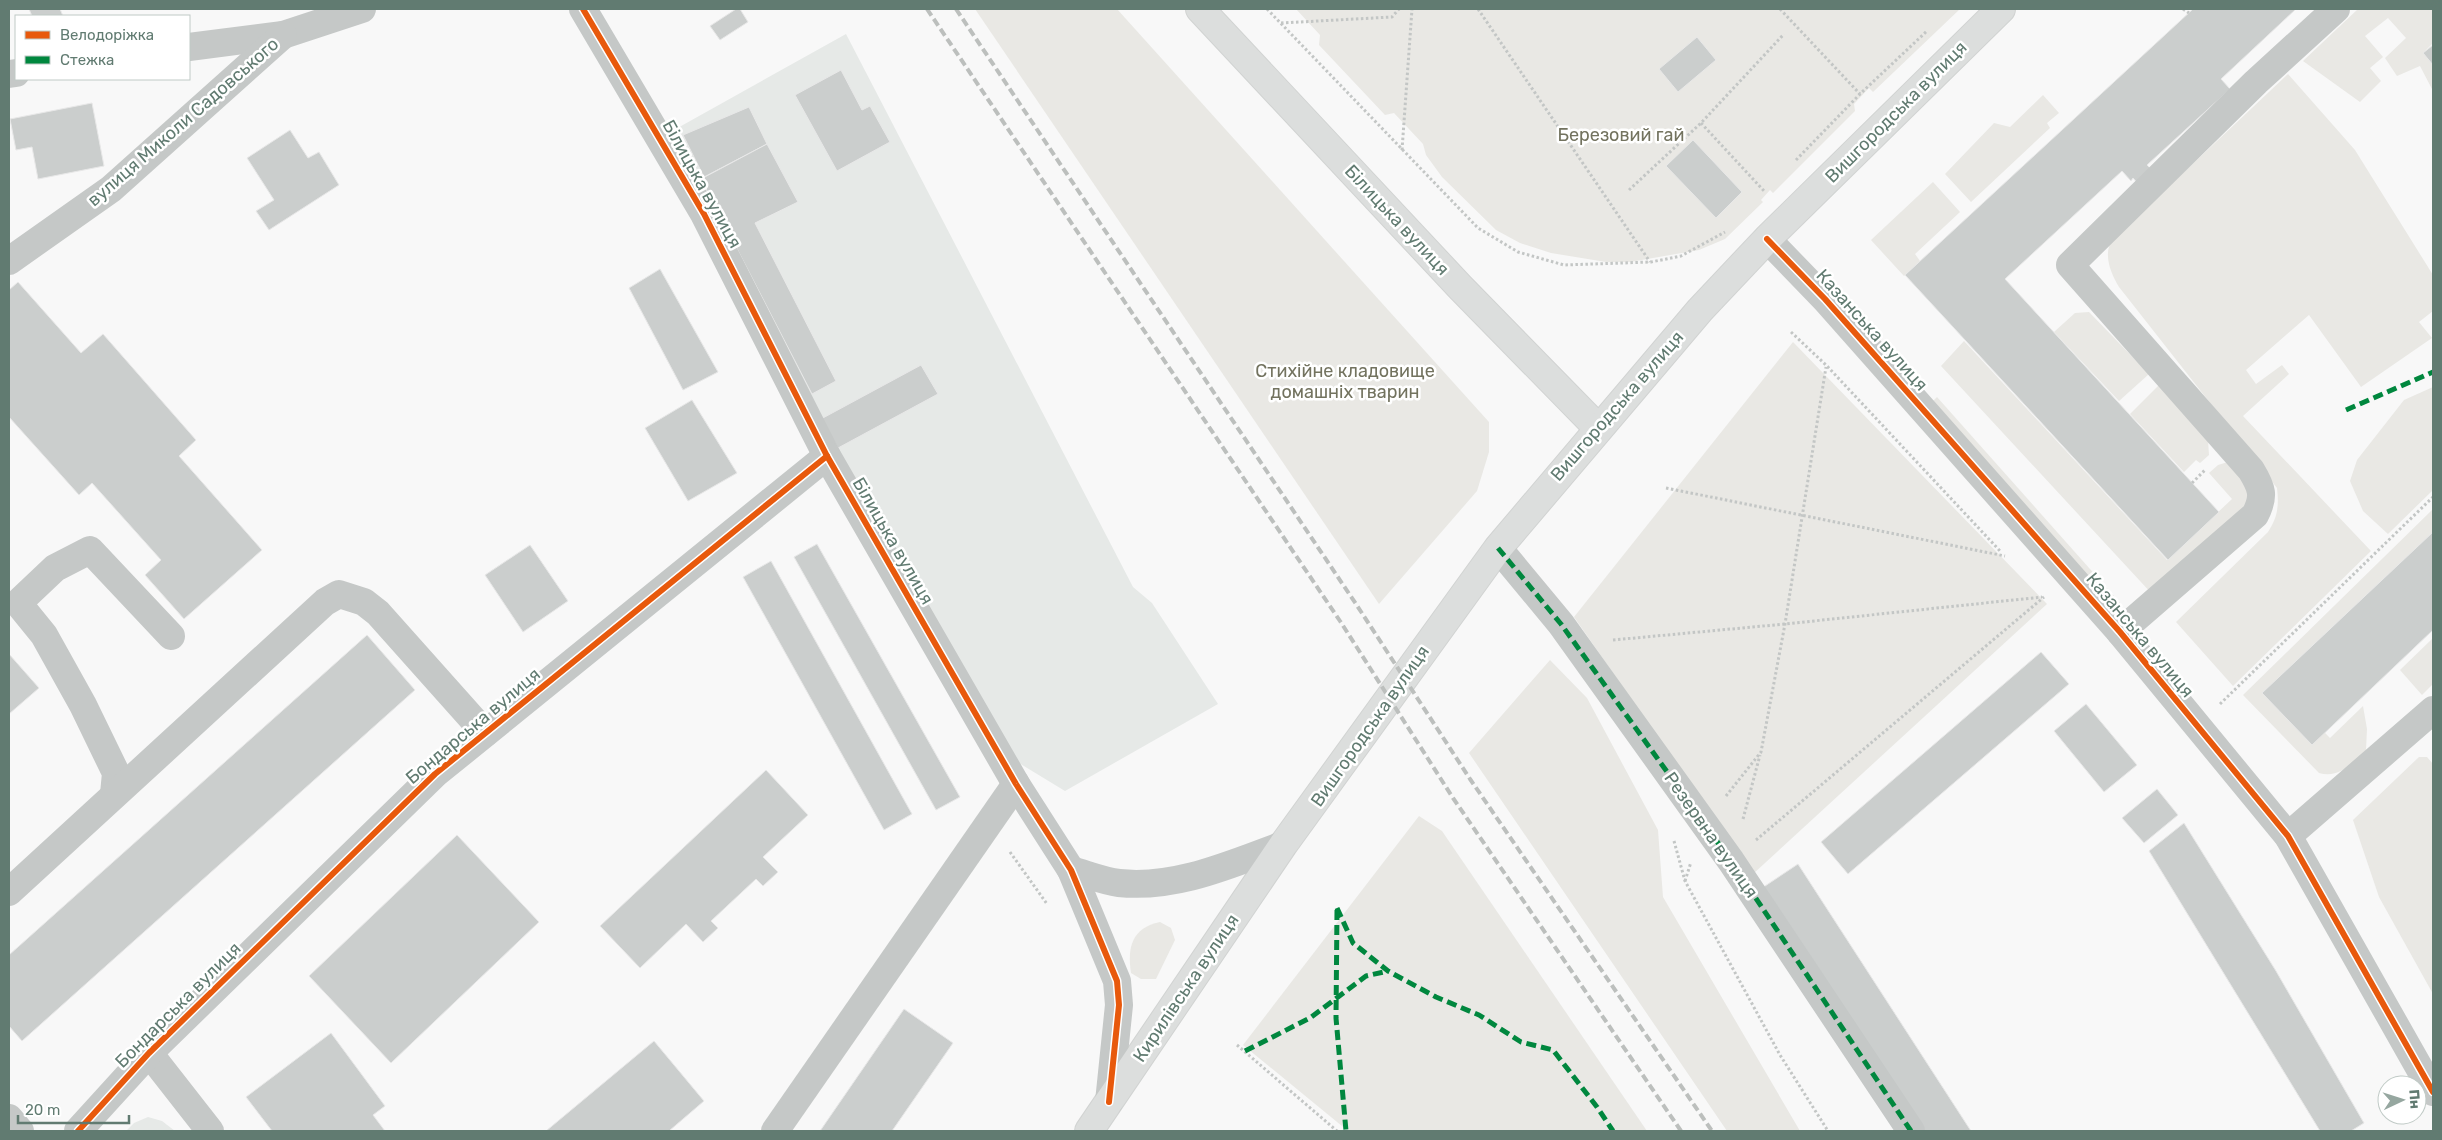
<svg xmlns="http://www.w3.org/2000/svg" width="2442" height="1140" font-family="Rubik,sans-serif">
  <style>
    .built { fill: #e6e9e7 }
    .green { fill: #e9e8e4 }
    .building { fill: #cbcecd; stroke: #e8e8e8 }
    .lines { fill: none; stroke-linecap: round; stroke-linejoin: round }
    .major-casing { stroke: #d1d3d2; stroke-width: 30 }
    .path { stroke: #c3c6c5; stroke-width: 3; stroke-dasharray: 2.5 2.5; stroke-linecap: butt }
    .minor { stroke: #c5c8c7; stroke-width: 28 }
    .major { stroke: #dcdedd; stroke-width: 28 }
    .rail { stroke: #bcbfbd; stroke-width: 4; stroke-dasharray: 8 4; stroke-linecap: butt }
    .quiet { stroke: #00873e; stroke-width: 5; stroke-dasharray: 10 5; stroke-linecap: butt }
    .cycleway-casing { stroke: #fff; stroke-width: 9 }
    .cycleway { stroke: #e8590c; stroke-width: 6 }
    .labels { text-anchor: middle; stroke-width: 5; stroke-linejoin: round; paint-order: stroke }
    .street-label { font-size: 18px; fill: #617b71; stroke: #fff }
    .park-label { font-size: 18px; fill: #73735f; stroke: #fff }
  </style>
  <rect width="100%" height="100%" fill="#f8f8f8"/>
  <g class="built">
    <polygon points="846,34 1133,587 1152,603 1218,704 1065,791 1014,760 839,461 665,135"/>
    <polygon points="148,1117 162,1121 175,1131 126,1131 134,1123"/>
  </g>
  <g class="green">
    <polygon points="975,9 1117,9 1489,422 1489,452 1477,491 1379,604"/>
    <polygon points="1296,9 1960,9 1873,92 1869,88 1854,104 1855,111 1773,193 1770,190 1761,200 1763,202 1725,239 1699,250 1630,262 1606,262 1551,253 1520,243 1496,230 1442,177 1426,155 1423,144 1394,113 1385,115 1319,45 1320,35"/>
    <polygon points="2358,9 2433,9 2433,43 2423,53 2433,64 2433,91 2420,66 2397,76 2385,58 2406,38 2388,18 2365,36 2383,57 2370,68 2381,81 2360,102 2303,61"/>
    <path d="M2288,74l67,76 78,125v36l-14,11 13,16 -71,49 -52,-72 -63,55 10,14 26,-19 7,9 -46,42 128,135 -138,135 -57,-64 92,-90c10,-15 11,-27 9,-44l-158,-201c-8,-13 -17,-34 -6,-48z"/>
    <polygon points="2043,95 2059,113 2047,123 2050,128 1971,202 1945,174 1994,123 2010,127"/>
    <polygon points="1933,182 1960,212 1915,254 1920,261 1904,276 1871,240"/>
    <polygon points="2089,312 2149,374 2119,401 2054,332 2075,313"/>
    <polygon points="1964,341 2167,560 2232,499 2209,473 2218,465 2231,461 2248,479 2247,511 2153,595 1941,366"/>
    <polygon points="1793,342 2047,604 1753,874 1574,617"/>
    <polygon points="2160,384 2208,440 2209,455 2200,463 2196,460 2184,472 2130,414"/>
    <polygon points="2433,387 2433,490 2388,534 2363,511 2350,481 2357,460 2404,400"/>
    <polygon points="1937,397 2122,605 2114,613 1928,406"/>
    <path d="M2433,509v29l-154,148 51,52 33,-32 4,23 -1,21c-14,13 -27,29 -47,23l-76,-78z"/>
    <polygon points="2433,638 2433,684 2422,695 2400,670"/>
    <polygon points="1550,660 1587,698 1658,830 1663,897 1800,1131 1727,1131 1469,753"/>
    <polygon points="2419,757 2427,757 2433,764 2433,994 2379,897 2353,820"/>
    <polygon points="1419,816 1442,831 1647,1131 1348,1131 1243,1045"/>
    <path d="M1160,922l11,6 4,12 -19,39h-15l-10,-6c-4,-26 1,-45 29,-51z"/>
  </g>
  <g class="building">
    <polygon points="29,9 60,9 63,16 32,16"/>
    <polygon points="736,9 740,9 748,22 720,40 710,26"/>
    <polygon points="2193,9 2296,9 2221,79 2230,89 2147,165 2155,173 2140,186 2133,178 2131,181 2122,171 2005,279 2219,512 2168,560 1905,275"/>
    <polygon points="1697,37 1716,60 1678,92 1659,69"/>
    <polygon points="2433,45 2433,65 2423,53"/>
    <polygon points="841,70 862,110 870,106 890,142 837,171 795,95"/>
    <polygon points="92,103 104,166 38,179 32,147 16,150 10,119"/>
    <polygon points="749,107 767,144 704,177 683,135"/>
    <polygon points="290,130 308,158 319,152 339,185 269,230 256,211 274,200 247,158"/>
    <polygon points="1693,140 1742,192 1716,218 1666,166"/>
    <polygon points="767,144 798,202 755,223 836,381 812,394 701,179"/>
    <polygon points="660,269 718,372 683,390 629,288"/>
    <polygon points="18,282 81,353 103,334 196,440 179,456 262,550 184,619 145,575 161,560 92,483 79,495 9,417 9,290"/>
    <polygon points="921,365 938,394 838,448 821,419"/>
    <polygon points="692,400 737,473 688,501 645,428"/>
    <polygon points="2433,532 2433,630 2312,745 2262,693"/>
    <polygon points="817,544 960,797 936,810 794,557"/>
    <polygon points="530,545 568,601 523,632 485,575"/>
    <polygon points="771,561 912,814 884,830 743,577"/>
    <polygon points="367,635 415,690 22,1041 9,1026 9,955"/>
    <polygon points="2041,652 2069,684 1848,874 1821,842"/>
    <polygon points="9,654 39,688 9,714"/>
    <polygon points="2086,704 2137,765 2104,792 2054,731"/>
    <polygon points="766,770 808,815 763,857 778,872 763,886 756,879 711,921 718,928 703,942 686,924 640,968 600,926"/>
    <polygon points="2157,789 2178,815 2144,843 2122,818"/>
    <polygon points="2184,823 2276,971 2364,1123 2351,1131 2320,1131 2149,851"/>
    <polygon points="457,835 539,922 391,1063 309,976"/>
    <polygon points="1798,864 1971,1131 1920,1131 1762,888"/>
    <polygon points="904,1009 953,1043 892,1131 820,1131"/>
    <polygon points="331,1033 385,1106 373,1115 385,1131 272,1131 246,1097"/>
    <polygon points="654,1041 704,1101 669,1131 546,1131"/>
  </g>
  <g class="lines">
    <defs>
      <g id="major">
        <polyline points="1200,9 1460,287 1598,428"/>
        <polyline points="1089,1131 1283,845 1498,548 1700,310 1767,239 2001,9"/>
      </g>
    </defs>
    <use href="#major" class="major-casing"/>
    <g class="path">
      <polyline points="1267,9 1478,228 1518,252 1564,265 1651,262 1681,256 1725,232"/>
      <polyline points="1478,9 1650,262"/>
      <polyline points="1780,9 1860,94"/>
      <polyline points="2183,9 2189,13"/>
      <polyline points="1281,23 1392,17 1399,9"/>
      <polyline points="1701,123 1765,192"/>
      <polyline points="1402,150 1412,9"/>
      <polyline points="1796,160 1860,94 1927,31"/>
      <polyline points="1629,190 1701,123 1784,34"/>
      <polyline points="1791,332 1827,366 2001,552"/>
      <polyline points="2192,483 2206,469"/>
      <polyline points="1666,488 2005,556"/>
      <polyline points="1613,640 1785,624 2042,597"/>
      <polyline points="2220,704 2433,497"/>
      <polyline points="1726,796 1761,752 1785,624 1826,367"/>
      <polyline points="1743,819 1760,755"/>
      <polyline points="1756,840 2044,597"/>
      <polyline points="1674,841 1685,881 1780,1055 1828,1131"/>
      <polyline points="1010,852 1047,904"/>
      <polyline points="1685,881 1691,862"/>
      <polyline points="1237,1045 1337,1131"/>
    </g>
    <g class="minor">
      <polyline points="583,9 704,214 827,456 1016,784 1071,870 1117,981 1119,1005 1109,1102"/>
      <polyline points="189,47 283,35 362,9"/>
      <polyline points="9,74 16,73"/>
      <polyline points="1767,239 1825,299 2120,632 2288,836 2433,1092"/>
      <polyline points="9,261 111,189 283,35"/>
      <polyline points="1498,548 1561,624 1731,861 1911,1131"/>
      <path d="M2120,632l135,-117c10,-19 7,-27 -4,-45l-181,-205 186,-183 80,-73"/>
      <polyline points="114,794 116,773 83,705 44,635 18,603 55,568 90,550 171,636"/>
      <polyline points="2288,836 2433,710"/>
      <path d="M1071,870c15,4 32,11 48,13 57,6 112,-19 164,-38"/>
      <polyline points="9,892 325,602 339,594 364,602 378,613 485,733"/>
      <polyline points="149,1053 210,1131"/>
      <polyline points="9,1118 20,1131"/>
      <polyline points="78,1131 149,1053 435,774 827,456"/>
      <polyline points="775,1131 1016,784"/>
    </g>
    <use href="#major" class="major"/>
    <g class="rail">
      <polyline points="927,9 1340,621 1453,798 1681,1131"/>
      <polyline points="956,9 1356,604 1470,779 1712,1131"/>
    </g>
    <g class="quiet">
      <polyline points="2346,410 2433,372"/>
      <polyline points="1498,548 1561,624 1731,861 1911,1131"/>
      <polyline points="1337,908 1353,943 1388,971 1436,997 1479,1015 1521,1042 1553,1050 1597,1107 1613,1131"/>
      <polyline points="1337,910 1336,1018 1346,1131"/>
      <polyline points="1245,1051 1310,1018 1366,976 1388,971"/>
    </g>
    <defs>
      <g id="cycleway">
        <polyline points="583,9 704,214 827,456 1016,784 1071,870 1117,981 1119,1005 1109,1102"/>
        <polyline points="1767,239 1825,299 2120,632 2288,836 2433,1092"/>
        <polyline points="78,1131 149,1053 435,774 827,456"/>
      </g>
    </defs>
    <use href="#cycleway" class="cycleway-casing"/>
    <use href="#cycleway" class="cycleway"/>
  </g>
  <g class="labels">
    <g class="street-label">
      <text transform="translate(1896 112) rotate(-45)" y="6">Вишгородська вулиця</text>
      <text transform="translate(183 122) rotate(-41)" y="6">вулиця Миколи Садовського</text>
      <text transform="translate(702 184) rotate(61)" y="6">Білицька вулиця</text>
      <text transform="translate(1397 220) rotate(47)" y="6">Білицька вулиця</text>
      <text transform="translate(1872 330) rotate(48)" y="6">Казанська вулиця</text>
      <text transform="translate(1617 406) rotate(-49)" y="6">Вишгородська вулиця</text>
      <text transform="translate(893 541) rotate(60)" y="6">Білицька вулиця</text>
      <text transform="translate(2140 635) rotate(50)" y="6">Казанська вулиця</text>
      <text transform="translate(473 726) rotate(-40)" y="6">Бондарська вулиця</text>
      <text transform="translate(1370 726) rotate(-55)" y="6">Вишгородська вулиця</text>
      <text transform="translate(1711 835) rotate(55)" y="6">Резервна вулиця</text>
      <text transform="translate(1186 988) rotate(-56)" y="6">Кирилівська вулиця</text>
      <text transform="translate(178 1005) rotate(-45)" y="6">Бондарська вулиця</text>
    </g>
    <g class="park-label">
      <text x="1621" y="141">Березовий гай</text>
      <text x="1345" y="377">Стихійне кладовище<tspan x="1345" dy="21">домашніх тварин</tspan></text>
    </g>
  </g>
  <rect width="2442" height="1140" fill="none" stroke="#617b71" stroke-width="20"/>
  <rect x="15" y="15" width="175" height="65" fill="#ffffff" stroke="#c0cac6"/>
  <rect x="25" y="31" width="25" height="8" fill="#e8590c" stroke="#c0cac6"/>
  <text x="60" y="40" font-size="15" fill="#617b71">Велодоріжка</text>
  <rect x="25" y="56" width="25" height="8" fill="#00873e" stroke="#c0cac6"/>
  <text x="60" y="65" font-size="15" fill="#617b71">Стежка</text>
  <g transform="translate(2402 1100) rotate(86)"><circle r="24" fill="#ffffff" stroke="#c0cac6"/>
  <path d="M0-4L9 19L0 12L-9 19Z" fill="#96a7a0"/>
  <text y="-8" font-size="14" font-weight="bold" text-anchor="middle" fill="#617b71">Пн</text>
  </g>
  <path d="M18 1115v8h111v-8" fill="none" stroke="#617b71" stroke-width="2.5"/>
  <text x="25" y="1115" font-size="15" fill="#617b71" stroke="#ffffff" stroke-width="4" paint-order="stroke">20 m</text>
</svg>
